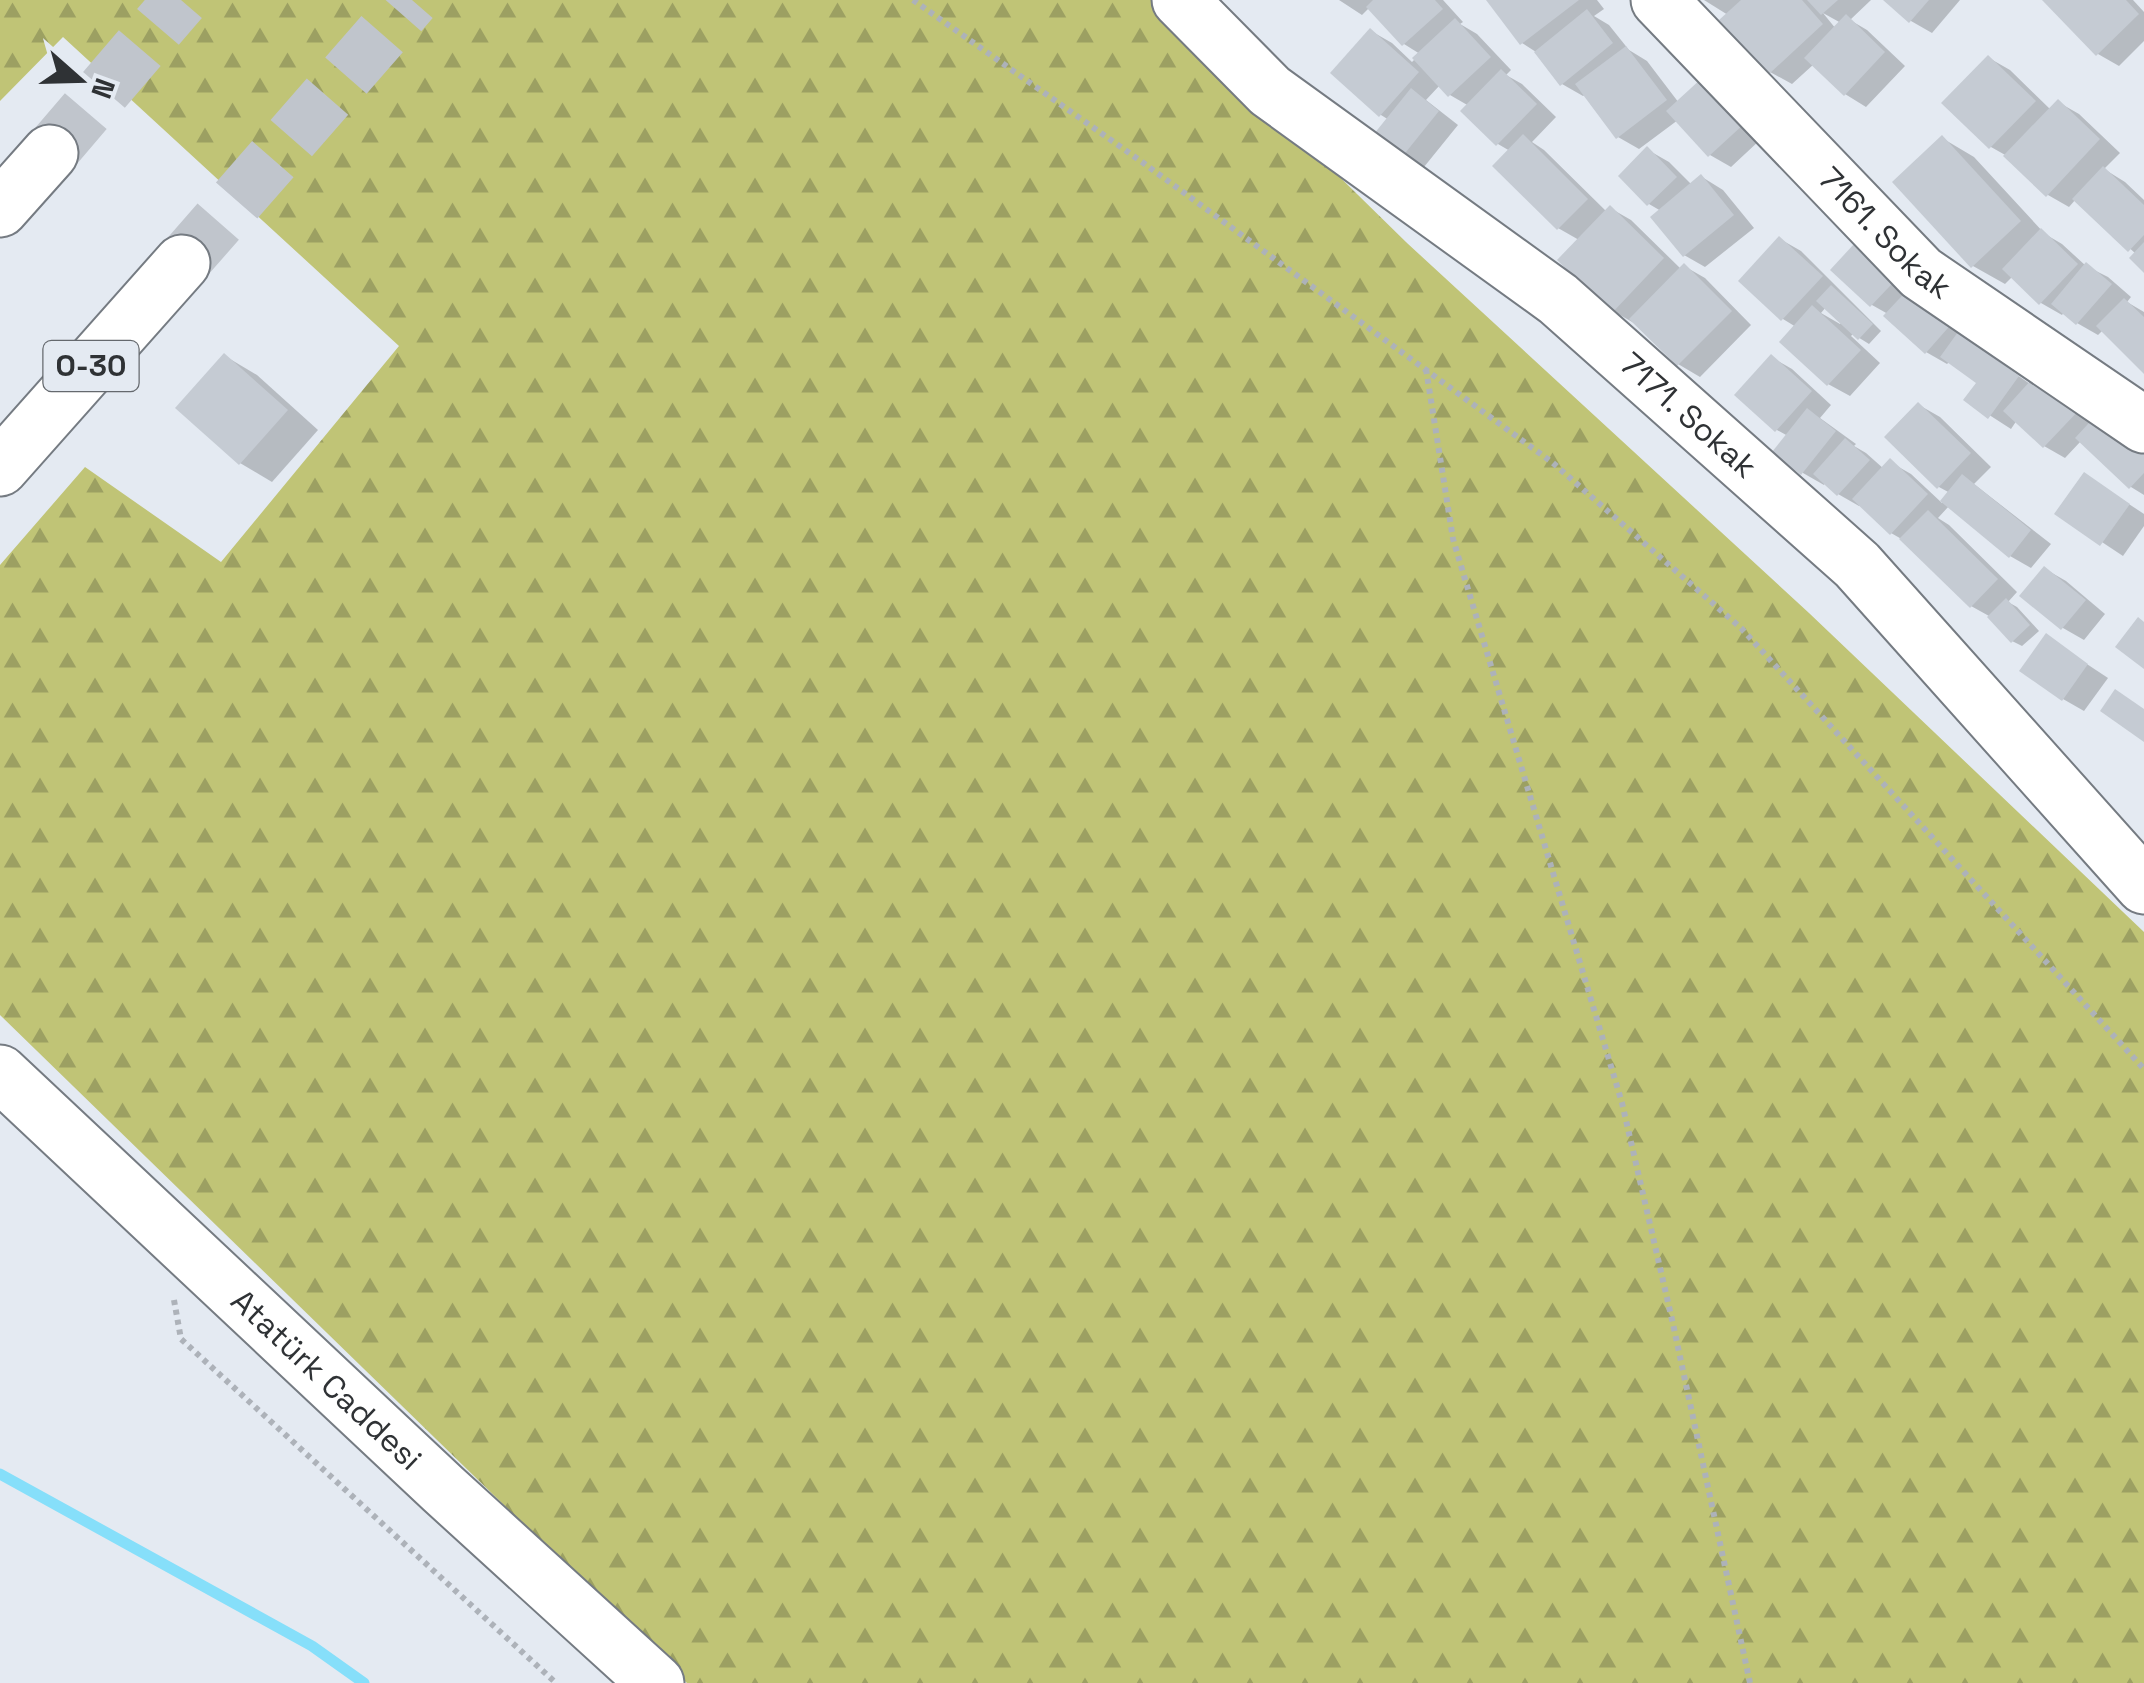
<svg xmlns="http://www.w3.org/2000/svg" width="2144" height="1683" font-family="'Space Grotesk',sans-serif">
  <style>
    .forest { fill: url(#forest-firs) }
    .shadow { fill: #0003; fill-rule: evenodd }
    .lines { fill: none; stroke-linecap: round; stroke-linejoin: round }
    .stream { stroke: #86dffa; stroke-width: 11 }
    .building { fill: #c5cbd3 }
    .highway-tunnel { stroke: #c0c5cc; stroke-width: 55; stroke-dasharray: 55 28; stroke-linecap: butt }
    .minor-casing { stroke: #757b82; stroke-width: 59 }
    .highway-casing { stroke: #757b82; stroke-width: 59 }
    .path { stroke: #adb2b9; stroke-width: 6; stroke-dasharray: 5 5; stroke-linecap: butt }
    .minor { stroke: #fff; stroke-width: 55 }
    .highway { stroke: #fff; stroke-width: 55 }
    .labels { text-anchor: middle; stroke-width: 8; stroke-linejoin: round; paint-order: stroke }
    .shield { fill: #e4eaf2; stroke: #65696e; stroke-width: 2.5 }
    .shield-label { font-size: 30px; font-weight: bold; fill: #2f3235 }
    .street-label { font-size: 32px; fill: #2f3235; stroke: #e4eaf2 }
  </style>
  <defs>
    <pattern id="forest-firs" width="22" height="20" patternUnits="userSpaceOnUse" patternTransform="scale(2.5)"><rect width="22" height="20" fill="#c0c476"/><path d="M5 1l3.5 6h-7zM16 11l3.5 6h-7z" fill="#9ca062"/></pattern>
  </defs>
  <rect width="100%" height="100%" fill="#e4eaf2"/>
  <polygon class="forest" points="0,0 1159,0 1407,243 1809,613 2144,932 2144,1683 687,1683 0,1015 0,565 85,467 221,562 399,346 63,37 0,101"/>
  <g class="shadow">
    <polygon points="1339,0 1443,0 1463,22 1460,24 1477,34 1511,70 1506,75 1522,84 1556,117 1532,142 1544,150 1607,212 1610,208 1631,220 1681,269 1684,266 1705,278 1751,325 1700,377 1678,364 1634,323 1613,311 1579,240 1558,228 1510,151 1498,144 1464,111 1469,106 1450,95 1440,85 1426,100 1458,125 1424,167 1403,155 1389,120 1381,115 1334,73 1371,31 1392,43 1412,62 1420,54 1404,44 1370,7 1362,15"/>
    <polygon points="1489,0 1597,0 1604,9 1594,16 1609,25 1629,50 1647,61 1679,103 1775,126 1731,167 1710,155 1678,120 1639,149 1618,137 1586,94 1583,96 1562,84 1536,52 1522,43"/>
    <path d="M1704,0h167l-21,20 17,10 38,36 -39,41 -21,-13 -31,-30 -22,20 -22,-12 -42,-57zM1823,13l18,10 -5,6z"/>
    <polygon points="1887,0 1960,0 1932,33 1911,21"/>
    <polygon points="2045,0 2133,0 2144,12 2144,41 2119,66 2098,54"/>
    <polygon points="1989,58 2010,70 2051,110 2058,102 2079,114 2120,153 2104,169 2125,182 2144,200 2144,269 2136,254 2076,199 2069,207 2048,195 2007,156 1991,147"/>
    <polygon points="1942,138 1974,157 2045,234 2062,244 2086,266 2108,277 2131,297 2127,302 2144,312 2144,370 2103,330 2098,335 2077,323 2064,312 2062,315 2041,303 2013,276 2005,284 1973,266"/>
    <polygon points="1648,150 1669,162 1692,185 1702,177 1723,190 1754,228 1705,267 1684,255 1661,211 1649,204"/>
    <polygon points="1868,233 1975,334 1969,341 2030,384 2144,448 2144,495 2131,487 2081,441 2065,458 2044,446 2017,420 2011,429 1966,400 1979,383 1950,361 1947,364 1926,352 1888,314 1872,305"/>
    <path d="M1780,239l21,12 80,80 -12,13 -16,-10 -2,2 29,27 -30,33 -22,-12 -32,-57 -13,-8 -42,-39zM1826,307l16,15 -2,2 -19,-11z"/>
    <polygon points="225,356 257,375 318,430 272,482 240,463"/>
    <polygon points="1771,357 1792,369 1831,405 1820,418 1856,444 1854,446 1866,453 1884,469 1890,462 1911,474 1942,503 1950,493 1939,487 1919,405 1940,417 1991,467 1974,484 2051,544 2031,568 2010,556 1949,506 1938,518 1949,525 2017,592 2008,602 2017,607 2039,631 2022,646 2012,641 1989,616 1971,606 1905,541 1891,533 1861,504 1859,506 1838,494 1825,483 1824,485 1803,473 1788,436 1777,430"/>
    <polygon points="2085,475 2144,514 2144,526 2123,556 2058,513"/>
    <polygon points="2045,569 2066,581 2105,614 2084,640 2063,628 2023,595"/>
    <polygon points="2046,637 2108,678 2084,711 2063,699"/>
  </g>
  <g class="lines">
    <polyline class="stream" points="0,1474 312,1646 364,1683"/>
  </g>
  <g class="building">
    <polygon points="1373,0 1435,0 1443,9 1402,46 1366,7"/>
    <polygon points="1486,0 1579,0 1520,45"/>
    <polygon points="1741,0 1802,0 1823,24 1769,74 1719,20"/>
    <polygon points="1807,0 1838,0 1821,15"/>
    <polygon points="1883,0 1929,0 1909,23"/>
    <polygon points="2042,0 2126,0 2139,14 2096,56"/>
    <polygon points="1587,9 1613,43 1560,86 1534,52"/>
    <polygon points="1846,14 1885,52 1844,96 1804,58"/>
    <polygon points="1455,18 1491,57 1448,97 1412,58"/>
    <polygon points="1370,28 1419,72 1379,117 1330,73"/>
    <polygon points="1626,46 1667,100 1616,139 1575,84"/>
    <polygon points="1988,55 2036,101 1989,149 1941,103"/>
    <polygon points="1714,67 1756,113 1708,157 1666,111"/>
    <polygon points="1501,69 1537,104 1496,146 1460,111"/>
    <polygon points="1411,88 1439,111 1402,157 1374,134"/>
    <polygon points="2058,99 2100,139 2046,197 2003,156"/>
    <polygon points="1523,134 1588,199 1557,230 1492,166"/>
    <polygon points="1942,135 2021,221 1971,268 1892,182"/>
    <polygon points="1647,146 1677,177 1647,206 1618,176"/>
    <polygon points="2103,166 2144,205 2144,235 2128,252 2072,199"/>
    <polygon points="1701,174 1734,215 1683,257 1650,217"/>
    <polygon points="1610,205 1664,258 1612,313 1557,260"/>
    <polygon points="2041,228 2078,264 2039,305 2002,269"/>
    <polygon points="1867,230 1908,267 1870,307 1830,270"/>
    <polygon points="1779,236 1823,276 1781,321 1738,281"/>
    <polygon points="2144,242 2144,273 2129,258"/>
    <polygon points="2086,262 2112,284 2076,325 2051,304"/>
    <polygon points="1684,263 1732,311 1677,366 1629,319"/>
    <polygon points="1914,283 1955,320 1925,354 1883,316"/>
    <polygon points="1831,285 1873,324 1858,340 1816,301"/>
    <polygon points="2124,298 2144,317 2144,374 2096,326"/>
    <polygon points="1812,305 1861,350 1827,386 1779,342"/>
    <polygon points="1958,332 2019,376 1988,419 1963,400 1976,383 1940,357"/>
    <polygon points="224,353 288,410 239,465 175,408"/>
    <polygon points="1771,354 1812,391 1775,432 1734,395"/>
    <polygon points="2041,369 2082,407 2043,448 2003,411"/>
    <polygon points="1918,402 1971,453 1937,489 1884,437"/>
    <polygon points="1807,408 1836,431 1801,475 1772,452"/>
    <polygon points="2100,411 2144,452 2144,473 2129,489 2075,438"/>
    <polygon points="1845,438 1870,460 1837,496 1813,474"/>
    <polygon points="1890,458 1928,494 1890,535 1852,499"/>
    <polygon points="2084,472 2130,504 2100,546 2054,514"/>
    <polygon points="1962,474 2031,530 2009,558 1940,501"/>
    <polygon points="1928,510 1998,579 1970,608 1899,539"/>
    <polygon points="2044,566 2086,600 2061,630 2019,596"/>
    <polygon points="2006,598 2030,625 2011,643 1987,617"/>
    <polygon points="2138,617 2144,622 2144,669 2115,647"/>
    <polygon points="2046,633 2088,664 2062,701 2019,671"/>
    <polygon points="2115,689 2144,709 2144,742 2100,711"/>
  </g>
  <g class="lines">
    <g class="highway-tunnel">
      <polyline points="50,153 181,0"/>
      <polyline points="182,263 412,0"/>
    </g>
    <defs>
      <g id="minor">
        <path id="s1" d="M1180,0l90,91 288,208 299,266 287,321"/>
        <path id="s2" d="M1659,0l262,273 223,152"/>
        <path id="s3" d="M0,1073l443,416 213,194"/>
      </g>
      <g id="highway">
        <polyline points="0,209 50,153"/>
        <polyline points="0,468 182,263"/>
      </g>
    </defs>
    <use href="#minor" class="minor-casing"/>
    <use href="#highway" class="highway-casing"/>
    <g class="path">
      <polyline points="913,0 1142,162 1553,463 1741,628 2144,1069"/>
      <polyline points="1426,369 1453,539 1622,1103 1673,1324 1750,1683"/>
      <polyline points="174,1300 181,1339 556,1683"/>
    </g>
    <use href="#minor" class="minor"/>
    <use href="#highway" class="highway"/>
  </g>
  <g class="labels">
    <rect class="shield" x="43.5" y="341" width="95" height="50" rx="8"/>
    <g class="shield-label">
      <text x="91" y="376">O-30</text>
    </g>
    <g class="street-label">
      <text dy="11" stroke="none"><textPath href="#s2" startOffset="325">7161. Sokak</textPath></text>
      <text dy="11" stroke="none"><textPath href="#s1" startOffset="658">7171. Sokak</textPath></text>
      <text dy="11" stroke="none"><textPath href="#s3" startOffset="448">Atatürk Caddesi</textPath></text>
    </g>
  </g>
  <g transform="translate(80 80) rotate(110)" stroke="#e4eaf2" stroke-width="8" paint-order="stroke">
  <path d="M0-8L18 38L0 25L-18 38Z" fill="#2f3235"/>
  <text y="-15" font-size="28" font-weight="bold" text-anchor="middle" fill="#2f3235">N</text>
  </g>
</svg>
